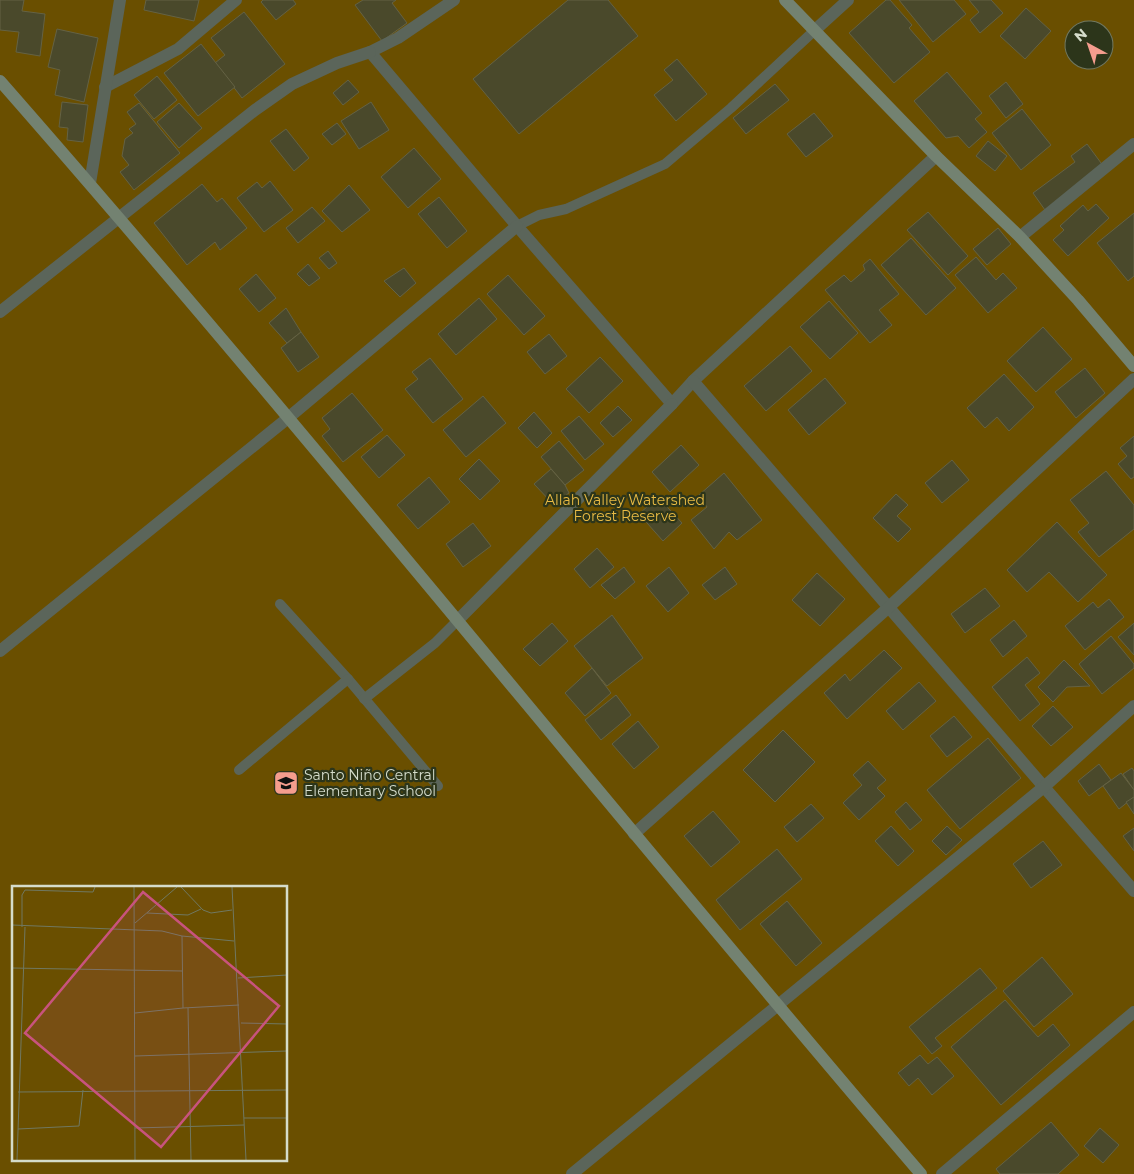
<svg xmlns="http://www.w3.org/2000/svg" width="1134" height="1174" font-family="Montserrat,sans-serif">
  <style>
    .green { fill: #6a4f00; fill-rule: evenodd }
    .building { fill: #4a492b; stroke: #646244 }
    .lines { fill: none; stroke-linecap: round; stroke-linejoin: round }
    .lane { stroke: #5b655a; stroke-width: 10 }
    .street { stroke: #5b655a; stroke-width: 12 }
    .secondary { stroke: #738271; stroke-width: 12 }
    .labels { text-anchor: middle; stroke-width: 4.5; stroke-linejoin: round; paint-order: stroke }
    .park-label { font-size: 14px; fill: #eabb44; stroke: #2c351a }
    .poi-label { font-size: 14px; fill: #d5dccb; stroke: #2c351a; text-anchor: start }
    .inset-road { fill: none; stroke: #707861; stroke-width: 1 }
    .view { fill: #c8537d; fill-opacity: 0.15; stroke: #c8537d; stroke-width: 2.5 }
    .inset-edge { fill: none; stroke: #d5dccb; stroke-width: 2.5 }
  </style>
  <rect width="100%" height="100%" fill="#2c351a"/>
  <path class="green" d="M0,0h1134v1174h-1134zM1074,30h30v30h-30zM14,888h272v272h-272z"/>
  <g class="building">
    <polygon points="0,0 24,0 22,11 45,14 40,56 16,52 19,32 0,30"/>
    <polygon points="146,0 199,0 194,21 144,10"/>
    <polygon points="263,0 293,0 296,4 276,20 261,2"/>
    <polygon points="363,0 396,0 392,3 407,23 382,41 355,5"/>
    <polygon points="568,0 608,0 638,36 519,134 473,79"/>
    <polygon points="886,0 890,0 912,25 909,28 930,52 894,83 849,33"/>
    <polygon points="899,0 954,0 966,14 933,42"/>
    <polygon points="969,0 991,0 1003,13 980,33 970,20 979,12"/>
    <polygon points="1026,8 1051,31 1025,59 1000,36"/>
    <polygon points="244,12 285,64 242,98 215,63 225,55 211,38"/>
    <polygon points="57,29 98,38 84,102 55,95 60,70 48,67"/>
    <polygon points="201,44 235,87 198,116 164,73"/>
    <polygon points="677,59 707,94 676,121 654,95 673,80 664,70"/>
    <polygon points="947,72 982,113 975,119 987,132 969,148 958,136 946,138 914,101"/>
    <polygon points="157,76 177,100 154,119 134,95"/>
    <polygon points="348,80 359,92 343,105 333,93"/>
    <polygon points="1006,82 1023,104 1006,118 989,96"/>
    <polygon points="775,84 789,100 746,134 733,118"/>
    <polygon points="62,102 88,105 83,142 67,140 68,128 59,127"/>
    <polygon points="371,102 389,130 359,149 341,121"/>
    <polygon points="139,103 180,153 134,190 120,172 129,165 122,156 125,139 133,133 129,129 136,124 127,112"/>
    <polygon points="179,103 202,128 179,148 157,122"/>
    <polygon points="1022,109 1051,145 1021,170 992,133"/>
    <polygon points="814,113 833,136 806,157 787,134"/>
    <polygon points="337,123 346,134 332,145 322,134"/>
    <polygon points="286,129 309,158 294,171 270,141"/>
    <polygon points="988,141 1007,156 995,171 976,156"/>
    <polygon points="1087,144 1104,167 1045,210 1033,193 1075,162 1071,156"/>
    <polygon points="414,148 441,179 408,208 381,177"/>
    <polygon points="270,181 293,210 264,232 237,198 257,182 262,188"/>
    <polygon points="202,184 217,202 222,198 247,228 220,250 215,242 187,265 154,223"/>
    <polygon points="349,185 370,210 342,232 322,211"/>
    <polygon points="439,197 467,231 447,248 418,214"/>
    <polygon points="1096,204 1109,218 1068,256 1053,240 1064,230 1060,226 1083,205 1088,211"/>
    <polygon points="312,207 325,221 298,243 286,228"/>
    <polygon points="928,212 968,256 948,275 907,230"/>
    <polygon points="1134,213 1134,276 1128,281 1097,243"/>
    <polygon points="998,228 1011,244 987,265 973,249"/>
    <polygon points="911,238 956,288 926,315 881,265"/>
    <polygon points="328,251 337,263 329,269 319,258"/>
    <polygon points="976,257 996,280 1003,273 1017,288 988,313 955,275"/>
    <polygon points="870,259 899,294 879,310 892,325 870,343 825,290 844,275 851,282 865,270 863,265"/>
    <polygon points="308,264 320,278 309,286 297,274"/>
    <polygon points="404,268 416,283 400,297 384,281"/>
    <polygon points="256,274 276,298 259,312 239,289"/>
    <polygon points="508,275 545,316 524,335 487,294"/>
    <polygon points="479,298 497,319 456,355 438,334"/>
    <polygon points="829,301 858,333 830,359 800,327"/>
    <polygon points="286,308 301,332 287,343 269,323"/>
    <polygon points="1043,327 1072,359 1036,392 1007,361"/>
    <polygon points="301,332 319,357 298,372 281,348"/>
    <polygon points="549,334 567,356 545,374 527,352"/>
    <polygon points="790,346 812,371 766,411 744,386"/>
    <polygon points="600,357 623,381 589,413 566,389"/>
    <polygon points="430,358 463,399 433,423 405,389 418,379 412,372"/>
    <polygon points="1085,368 1105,393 1076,418 1055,392"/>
    <polygon points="1004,374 1034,407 1009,431 997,417 985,428 967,408"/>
    <polygon points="825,378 846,403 809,435 788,410"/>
    <polygon points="352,393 383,430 343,462 322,436 330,429 322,418"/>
    <polygon points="483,396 506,423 466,457 443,430"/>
    <polygon points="618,406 632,420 613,437 600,423"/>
    <polygon points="534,412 552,433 537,448 518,428"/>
    <polygon points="579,416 604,444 585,460 561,431"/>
    <polygon points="387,435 405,455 379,478 361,457"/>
    <polygon points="1134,436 1134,477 1131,479 1118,464 1127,456 1120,448"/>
    <polygon points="559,441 584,470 565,485 541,457"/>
    <polygon points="681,445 699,465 670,492 652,472"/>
    <polygon points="479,459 500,481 480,500 459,479"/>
    <polygon points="952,460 969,480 942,503 925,483"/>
    <polygon points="551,469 565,485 569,493 553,504 534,484"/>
    <polygon points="1106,471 1134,505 1134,529 1099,557 1078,532 1089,523 1070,500"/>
    <polygon points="724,473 762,520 737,540 729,532 714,549 691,520 707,507 699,495"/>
    <polygon points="429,477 450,502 418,529 397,505"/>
    <polygon points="896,494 908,505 897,516 911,529 898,542 873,518"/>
    <polygon points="658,497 682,523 663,541 639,514"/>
    <polygon points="1057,522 1107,575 1078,602 1049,572 1027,592 1007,570"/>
    <polygon points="473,523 491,546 463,567 446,544"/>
    <polygon points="597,548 614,567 590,588 574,569"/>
    <polygon points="624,567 635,582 615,599 601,585"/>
    <polygon points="669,567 689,593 668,612 646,586"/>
    <polygon points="725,567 737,584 715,600 702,585"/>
    <polygon points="817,573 845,599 820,626 792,600"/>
    <polygon points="985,588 1000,606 965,633 951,614"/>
    <polygon points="1109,599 1124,617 1085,650 1065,626 1093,602 1098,608"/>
    <polygon points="612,615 643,658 607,686 574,646"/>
    <polygon points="1014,620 1027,636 1003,657 990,640"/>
    <polygon points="552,623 568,641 540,666 523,649"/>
    <polygon points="1134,623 1134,655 1118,637"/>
    <polygon points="1111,636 1134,664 1134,668 1102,694 1079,664"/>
    <polygon points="884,650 902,668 847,719 824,693 845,674 850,681"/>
    <polygon points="1027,657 1040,673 1025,685 1040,704 1020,721 992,687"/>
    <polygon points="1064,660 1090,686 1067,687 1053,702 1038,687"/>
    <polygon points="592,668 611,693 585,716 565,693"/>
    <polygon points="919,682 936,701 903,730 886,711"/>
    <polygon points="616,695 631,715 601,740 585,720"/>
    <polygon points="1053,706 1073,727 1051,746 1032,726"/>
    <polygon points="954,716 972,737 947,757 930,736"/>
    <polygon points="638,721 659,747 634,769 612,744"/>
    <polygon points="783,730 815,762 775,802 743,770"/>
    <polygon points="988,738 1021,778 960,829 927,790"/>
    <polygon points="868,761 886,780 877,788 885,796 859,820 843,803 862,785 853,775"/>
    <polygon points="1099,764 1111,780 1089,796 1078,781"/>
    <polygon points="1132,768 1134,771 1134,790 1123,774"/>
    <polygon points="1121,773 1134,790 1134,797 1119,809 1103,786"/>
    <polygon points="1134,797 1134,814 1126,802"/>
    <polygon points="906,802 922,820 910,830 895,812"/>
    <polygon points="811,804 824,818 797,842 784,827"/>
    <polygon points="713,811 740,842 711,867 684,836"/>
    <polygon points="891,826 914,851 898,866 875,841"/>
    <polygon points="947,826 962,840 946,855 932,841"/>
    <polygon points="1134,828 1134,851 1123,836"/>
    <polygon points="1043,841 1062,865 1031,888 1013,864"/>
    <polygon points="777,849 802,879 740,930 716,900"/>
    <polygon points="787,901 822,943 796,966 760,924"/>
    <polygon points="1042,957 1073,994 1034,1027 1003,991"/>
    <polygon points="980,968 997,988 935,1038 942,1046 932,1054 909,1027"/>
    <polygon points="1005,1000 1038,1037 1053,1024 1070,1045 1001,1105 951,1047"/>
    <polygon points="920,1055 928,1064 937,1057 954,1076 932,1095 918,1078 909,1086 898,1073"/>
    <polygon points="1051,1122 1079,1155 1058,1174 1000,1174 996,1169"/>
    <polygon points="1100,1128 1119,1145 1103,1163 1084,1146"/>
  </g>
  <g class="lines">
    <g class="lane">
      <polyline points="517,226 539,215 566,209 665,164 731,108 815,30"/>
      <polyline points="280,604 348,679 438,786"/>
      <polyline points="364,699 435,643 458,620"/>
      <polyline points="239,770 348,679"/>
    </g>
    <g class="street">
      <polyline points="454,0 398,38 370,52 517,226 672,404 693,381 936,156"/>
      <polyline points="815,30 848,0"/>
      <polyline points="105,87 178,49 236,0"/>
      <polyline points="90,183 120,0"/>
      <polyline points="1020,237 1134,144"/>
      <polyline points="0,312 255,110 292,84 337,63 370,52"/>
      <polyline points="693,381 1134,891"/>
      <polyline points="458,620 672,404"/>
      <polyline points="0,651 288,418 517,226"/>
      <polyline points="634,834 889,607 1134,379"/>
      <polyline points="572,1174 1045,786 1134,706"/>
      <polyline points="942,1174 1134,1012"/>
    </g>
    <g class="secondary">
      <polyline points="785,0 936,156 1020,237 1078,300 1134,366"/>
      <path d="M0,81c314,358 611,731 921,1093"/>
    </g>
  </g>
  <defs>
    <symbol id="school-square" viewBox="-11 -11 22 22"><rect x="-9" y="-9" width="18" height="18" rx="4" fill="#f59d8e" stroke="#2c351a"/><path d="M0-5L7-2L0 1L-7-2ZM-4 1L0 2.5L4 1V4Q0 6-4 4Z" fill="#111"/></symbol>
  </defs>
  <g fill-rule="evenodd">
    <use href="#school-square" x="272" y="769" width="28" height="28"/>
  </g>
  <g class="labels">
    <g class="park-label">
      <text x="625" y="505">Allah Valley Watershed<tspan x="625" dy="16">Forest Reserve</tspan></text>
    </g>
    <g class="poi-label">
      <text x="304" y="780">Santo Niño Central<tspan x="304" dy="16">Elementary School</tspan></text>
    </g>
  </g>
  <g transform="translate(12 886)">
    <rect width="275" height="275" fill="#2c351a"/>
    <path d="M0,1h275v273h-275z" fill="#6a4f00"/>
    <path class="inset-road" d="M122,1l1,273M169,1l22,23 8,3 21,-3M220,1l14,273M135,27l41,2 13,-6M123,37l42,-36M0,39l150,6 20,5M10,41v-32l3,-5 68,2 2,-5M222,55l-52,-5 1,72 56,-3M0,82l170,3M226,92l49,-3M176,122l3,152M123,127l48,-5M229,137l46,1M123,170l152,-5M6,206l269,-2M232,232h43M123,242l109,-3M6,243l61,-3 4,-36M5,274l8,-233"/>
    <path class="view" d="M131,6l136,114 -118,141 -136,-114z"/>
    <rect width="275" height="275" class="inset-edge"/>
  </g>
  <g transform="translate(1089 45) rotate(320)"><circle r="24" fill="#2c351a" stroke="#707861"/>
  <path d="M0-4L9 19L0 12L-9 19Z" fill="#f59d8e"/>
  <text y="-8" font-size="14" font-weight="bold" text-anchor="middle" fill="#d5dccb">N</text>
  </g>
</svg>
